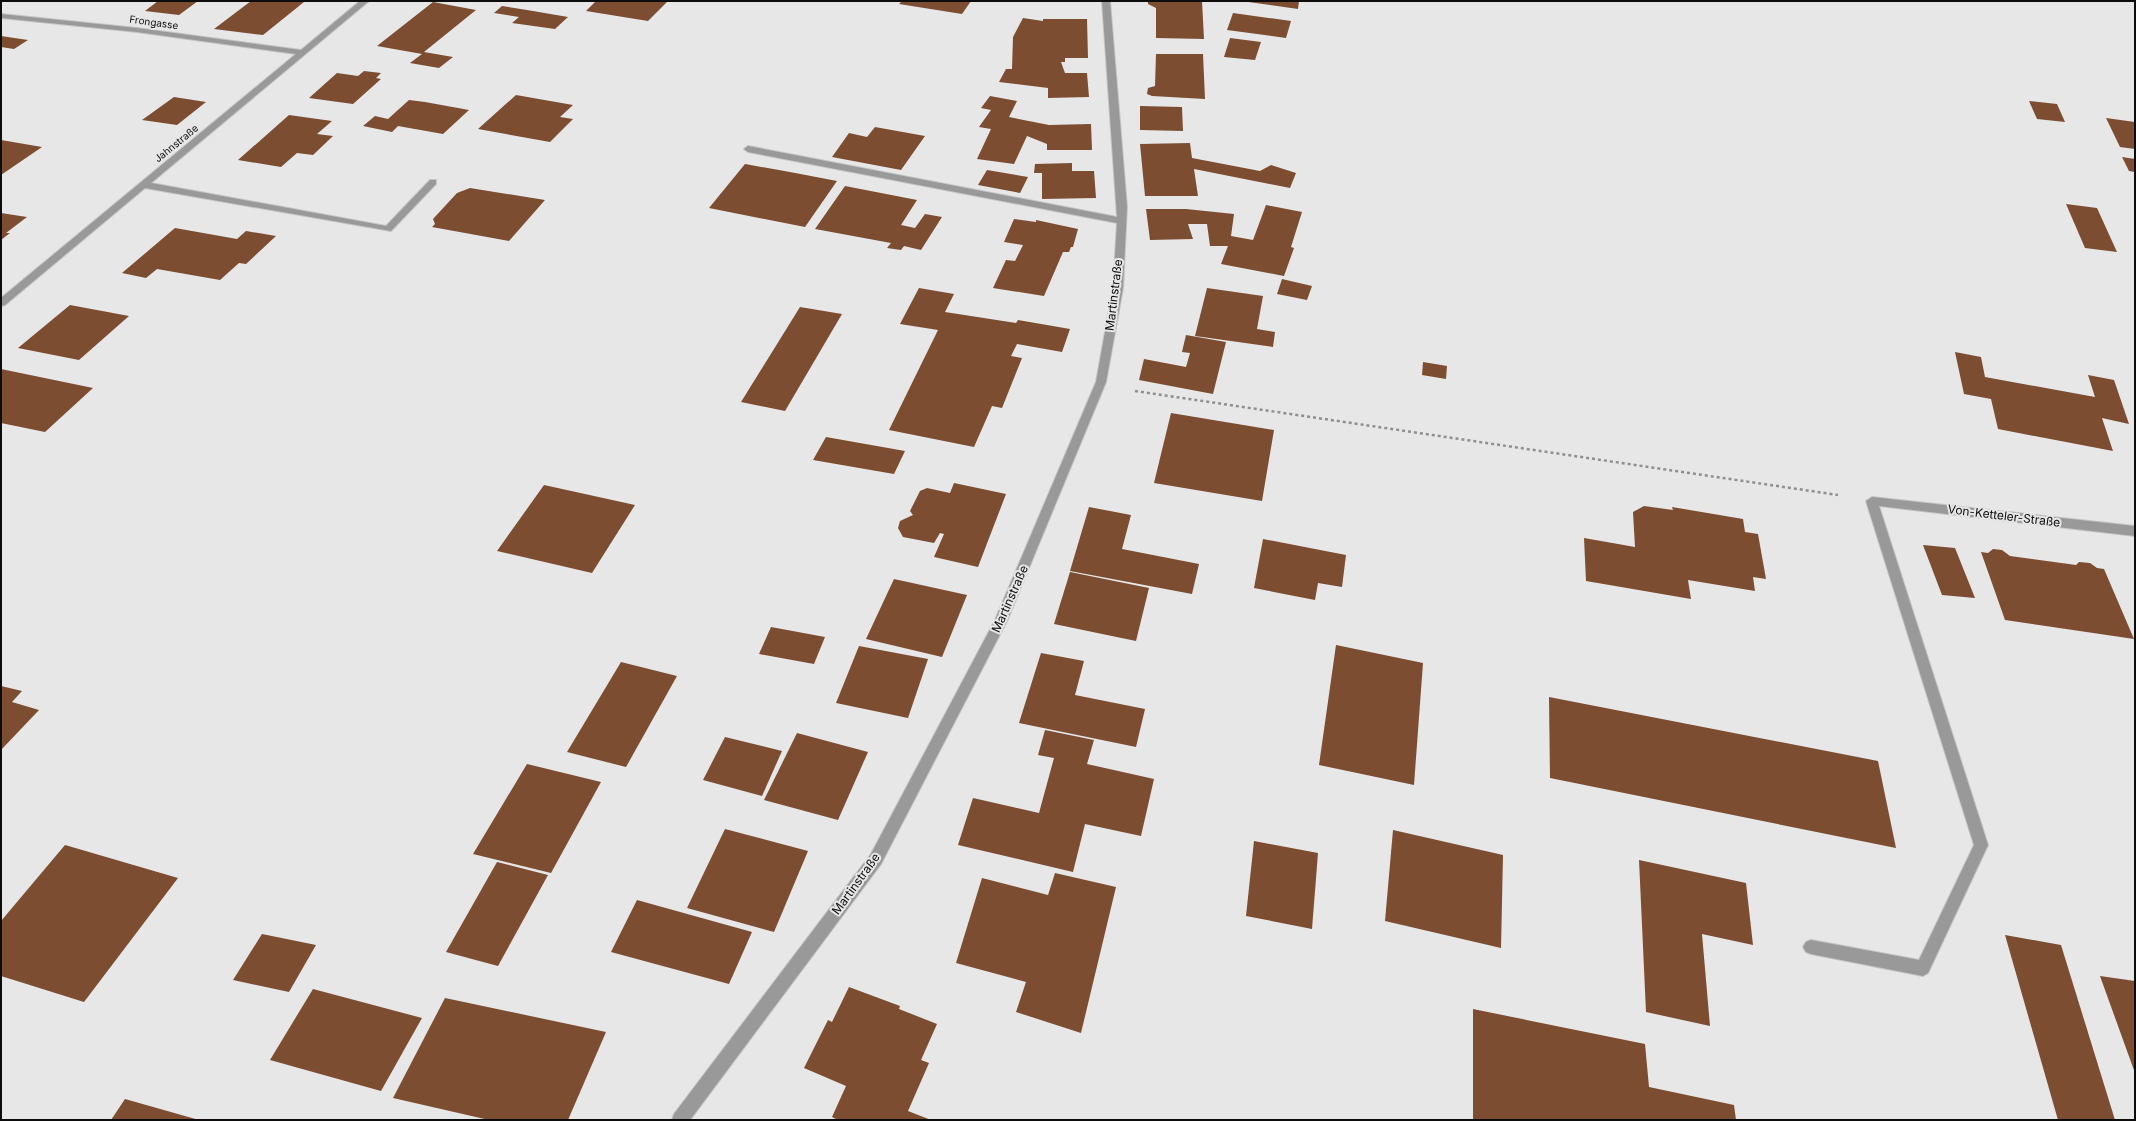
<svg xmlns="http://www.w3.org/2000/svg" width="2136" height="1121" font-family="Inter,sans-serif">
  <style>
    .building { fill: #7c4d31 }
    .lines { fill: none; stroke-linecap: round; stroke-linejoin: round }
    .minor-casing { stroke: #c4c4c5; stroke-width: 2 }
    .path { stroke: #8f8f8f; stroke-width: 2.5; stroke-dasharray: 3 3; stroke-linecap: butt }
    .minor { fill: #999; fill-rule: evenodd }
    .labels { text-anchor: middle; stroke-width: 4; stroke-linejoin: round; paint-order: stroke }
    .far-street-label { font-size: 10px; fill: #0c0c0c; stroke: #e7e7e8 }
    .street-label { font-size: 12px; fill: #0c0c0c; stroke: #e7e7e8 }
  </style>
  <rect width="100%" height="100%" fill="#e7e7e8"/>
  <g class="building">
    <polygon points="158,1 198,1 179,15 145,11"/>
    <polygon points="251,1 293,1 304,2 263,35 214,29"/>
    <polygon points="596,1 668,1 648,21 586,11"/>
    <polygon points="902,1 971,1 962,14 899,4"/>
    <polygon points="1148,1 1202,1 1204,39 1156,38 1156,8 1148,4"/>
    <polygon points="1241,1 1299,1 1298,9"/>
    <polygon points="433,2 476,10 424,52 453,57 439,68 410,63 422,54 377,46"/>
    <polygon points="502,6 527,10 568,17 555,29 512,23 519,17 494,13"/>
    <polygon points="1233,13 1291,21 1286,38 1227,30"/>
    <polygon points="1023,18 1043,21 1043,19 1087,19 1088,58 1065,58 1065,62 1061,62 1065,73 1087,73 1089,97 1048,98 1048,88 999,82 1006,69 1012,69 1013,37"/>
    <polygon points="1,36 28,40 14,49 1,47"/>
    <polygon points="1230,38 1261,42 1255,60 1224,57"/>
    <polygon points="1156,54 1203,54 1205,99 1152,96 1147,94 1148,88 1155,86"/>
    <polygon points="364,71 381,73 376,78 381,79 353,104 309,98 337,73 358,76"/>
    <polygon points="516,95 573,105 560,117 573,119 550,142 478,129"/>
    <polygon points="990,96 1017,101 1009,117 1049,125 1091,124 1092,150 1047,150 1047,144 1027,136 1014,164 977,159 991,129 979,127 991,110 981,108"/>
    <polygon points="174,97 206,102 177,125 142,120"/>
    <polygon points="409,100 425,102 469,110 443,134 398,126 392,132 363,126 375,116 388,119"/>
    <polygon points="2029,101 2057,104 2065,122 2037,119"/>
    <polygon points="1140,106 1182,107 1183,131 1140,130"/>
    <polygon points="289,115 332,121 317,134 333,136 313,155 297,153 281,167 238,160"/>
    <polygon points="2106,118 2135,122 2135,149 2120,147"/>
    <polygon points="875,127 925,136 901,170 832,157 849,133 867,137"/>
    <polygon points="1,140 42,147 1,175"/>
    <polygon points="1190,143 1192,158 1260,171 1271,165 1296,173 1290,188 1194,169 1198,196 1145,196 1140,144"/>
    <polygon points="2122,157 2135,159 2135,172 2129,171"/>
    <polygon points="1072,163 1072,171 1094,171 1096,198 1042,199 1042,173 1034,173 1035,164"/>
    <polygon points="745,164 790,172 837,181 805,227 709,208"/>
    <polygon points="987,170 1028,177 1020,193 978,185"/>
    <polygon points="845,186 917,200 901,225 915,228 925,214 942,217 921,250 904,246 901,250 887,248 891,243 815,229"/>
    <polygon points="470,188 545,200 509,241 432,227 435,224 433,219 457,193"/>
    <polygon points="2066,204 2097,208 2117,252 2085,248"/>
    <polygon points="1266,205 1302,212 1291,247 1294,248 1284,276 1221,264 1228,246 1210,246 1207,224 1188,224 1193,239 1150,240 1146,209 1186,209 1234,214 1231,236 1253,240"/>
    <polygon points="1,213 27,217 6,233 10,233 1,240"/>
    <polygon points="1014,219 1036,222 1036,220 1078,229 1073,247 1071,247 1069,252 1063,252 1044,296 993,288 1006,260 1015,261 1023,245 1004,242"/>
    <polygon points="175,228 237,239 246,231 276,236 246,264 239,263 220,280 157,269 146,278 122,273"/>
    <polygon points="1282,279 1312,286 1307,300 1277,294"/>
    <polygon points="919,288 954,294 945,312 1016,323 1018,320 1070,329 1062,352 1017,344 1011,356 1022,358 1002,408 992,406 974,447 889,430 938,330 900,324"/>
    <polygon points="1207,288 1263,296 1257,329 1275,332 1273,347 1195,336"/>
    <polygon points="70,305 129,316 79,360 18,348"/>
    <polygon points="800,307 842,314 785,411 741,402"/>
    <polygon points="1186,335 1226,342 1213,394 1139,380 1144,359 1186,367 1190,353 1182,352"/>
    <polygon points="1955,352 1981,357 1985,377 2095,397 2088,375 2114,380 2129,424 2102,418 2113,451 1998,429 1991,399 1964,394"/>
    <polygon points="1423,362 1447,366 1446,379 1422,375"/>
    <polygon points="1,369 93,388 45,432 1,423"/>
    <polygon points="1171,413 1274,430 1262,501 1154,483"/>
    <polygon points="826,437 905,451 894,474 813,460"/>
    <polygon points="954,483 1006,494 978,567 934,557 944,534 940,533 934,543 903,537 898,528 900,521 913,515 910,511 920,491 927,488 950,493"/>
    <polygon points="544,485 635,505 592,573 497,551"/>
    <polygon points="1644,506 1673,510 1672,507 1743,519 1745,532 1758,534 1766,579 1753,577 1755,591 1688,580 1691,599 1586,581 1584,538 1635,547 1633,512"/>
    <polygon points="1089,507 1131,515 1122,549 1199,564 1192,594 1070,571"/>
    <polygon points="1263,539 1346,555 1342,587 1318,583 1315,600 1254,588"/>
    <polygon points="1923,545 1955,548 1975,598 1942,595"/>
    <polygon points="1993,549 2002,550 2010,556 2076,565 2079,562 2090,563 2097,568 2104,569 2134,639 2005,620 1981,552 1988,553"/>
    <polygon points="1070,572 1149,588 1136,641 1054,624"/>
    <polygon points="894,579 967,595 942,657 866,639"/>
    <polygon points="771,627 825,637 814,664 759,654"/>
    <polygon points="1336,645 1423,663 1414,785 1319,765"/>
    <polygon points="859,646 928,659 908,718 836,703"/>
    <polygon points="1041,653 1084,661 1075,695 1145,709 1136,747 1019,723"/>
    <polygon points="621,662 677,676 626,767 567,752"/>
    <polygon points="1,686 22,691 12,702 39,710 1,750"/>
    <polygon points="1549,697 1878,761 1896,848 1550,778"/>
    <polygon points="1045,730 1094,740 1087,764 1154,779 1141,836 1085,824 1073,872 958,845 973,798 1039,813 1054,758 1038,755"/>
    <polygon points="797,733 868,752 838,820 764,800"/>
    <polygon points="725,737 782,751 762,796 703,780"/>
    <polygon points="527,764 601,782 551,873 473,854"/>
    <polygon points="725,829 808,851 774,932 687,908"/>
    <polygon points="1393,830 1503,855 1501,948 1385,921"/>
    <polygon points="1254,841 1318,853 1312,929 1246,916"/>
    <polygon points="65,845 178,878 84,1002 1,976 1,921"/>
    <polygon points="1639,860 1746,883 1753,945 1702,934 1710,1026 1646,1012"/>
    <polygon points="497,862 548,875 498,966 446,952"/>
    <polygon points="1055,873 1116,887 1081,1033 1016,1012 1026,982 956,963 982,878 1048,895"/>
    <polygon points="637,900 752,932 729,984 611,952"/>
    <polygon points="262,934 316,945 289,992 233,980"/>
    <polygon points="2005,935 2061,945 2115,1120 2058,1120"/>
    <polygon points="2100,976 2135,981 2135,1073"/>
    <polygon points="849,987 900,1006 899,1009 937,1024 921,1060 929,1063 908,1111 931,1120 838,1120 832,1117 846,1086 804,1068 828,1020 832,1022"/>
    <polygon points="313,989 422,1018 381,1091 270,1060"/>
    <polygon points="445,998 606,1032 568,1120 489,1120 393,1098"/>
    <polygon points="1473,1009 1645,1044 1649,1087 1734,1105 1736,1120 1473,1120"/>
    <polygon points="125,1099 199,1120 111,1120"/>
  </g>
  <g class="lines">
    <defs>
      <g id="minor">
        <polygon points="360,1 369,1 151,183 386,226 430,180 436,180 436,184 391,231 145,188 5,305 1,306 1,298 296,54 137,32 1,18 1,14 137,28 301,50"/>
        <polygon points="1102,1 1110,1 1127,207 1123,288 1106,382 1007,621 881,864 690,1120 672,1120 674,1114 871,854 995,620 1096,382 1113,288 1117,223 748,152 744,149 748,146 1117,217"/>
        <polygon points="1872,497 2135,526 2135,536 1879,506 1988,845 1928,973 1923,976 1811,954 1806,952 1803,947 1806,942 1811,940 1919,960 1974,845 1866,501"/>
      </g>
    </defs>
    <use href="#minor" class="minor-casing"/>
    <polyline class="path" points="1135,391 1838,495"/>
    <use href="#minor" class="minor"/>
  </g>
  <g class="labels">
    <g class="far-street-label">
      <text transform="translate(154 22) rotate(8)" y="4">Frongasse</text>
      <text transform="translate(176 143) rotate(-39)" y="4">Jahnstraße</text>
    </g>
    <g class="street-label">
      <text transform="translate(1114 295) rotate(-83)" y="4">Martinstraße</text>
      <text transform="translate(2004 516) rotate(7)" y="4">Von-Ketteler-Straße</text>
      <text transform="translate(1010 599) rotate(-66)" y="4">Martinstraße</text>
      <text transform="translate(856 884) rotate(-54)" y="4">Martinstraße</text>
    </g>
  </g>
  <rect width="2136" height="1121" fill="none" stroke="#0c0c0c" stroke-width="4"/>
</svg>
